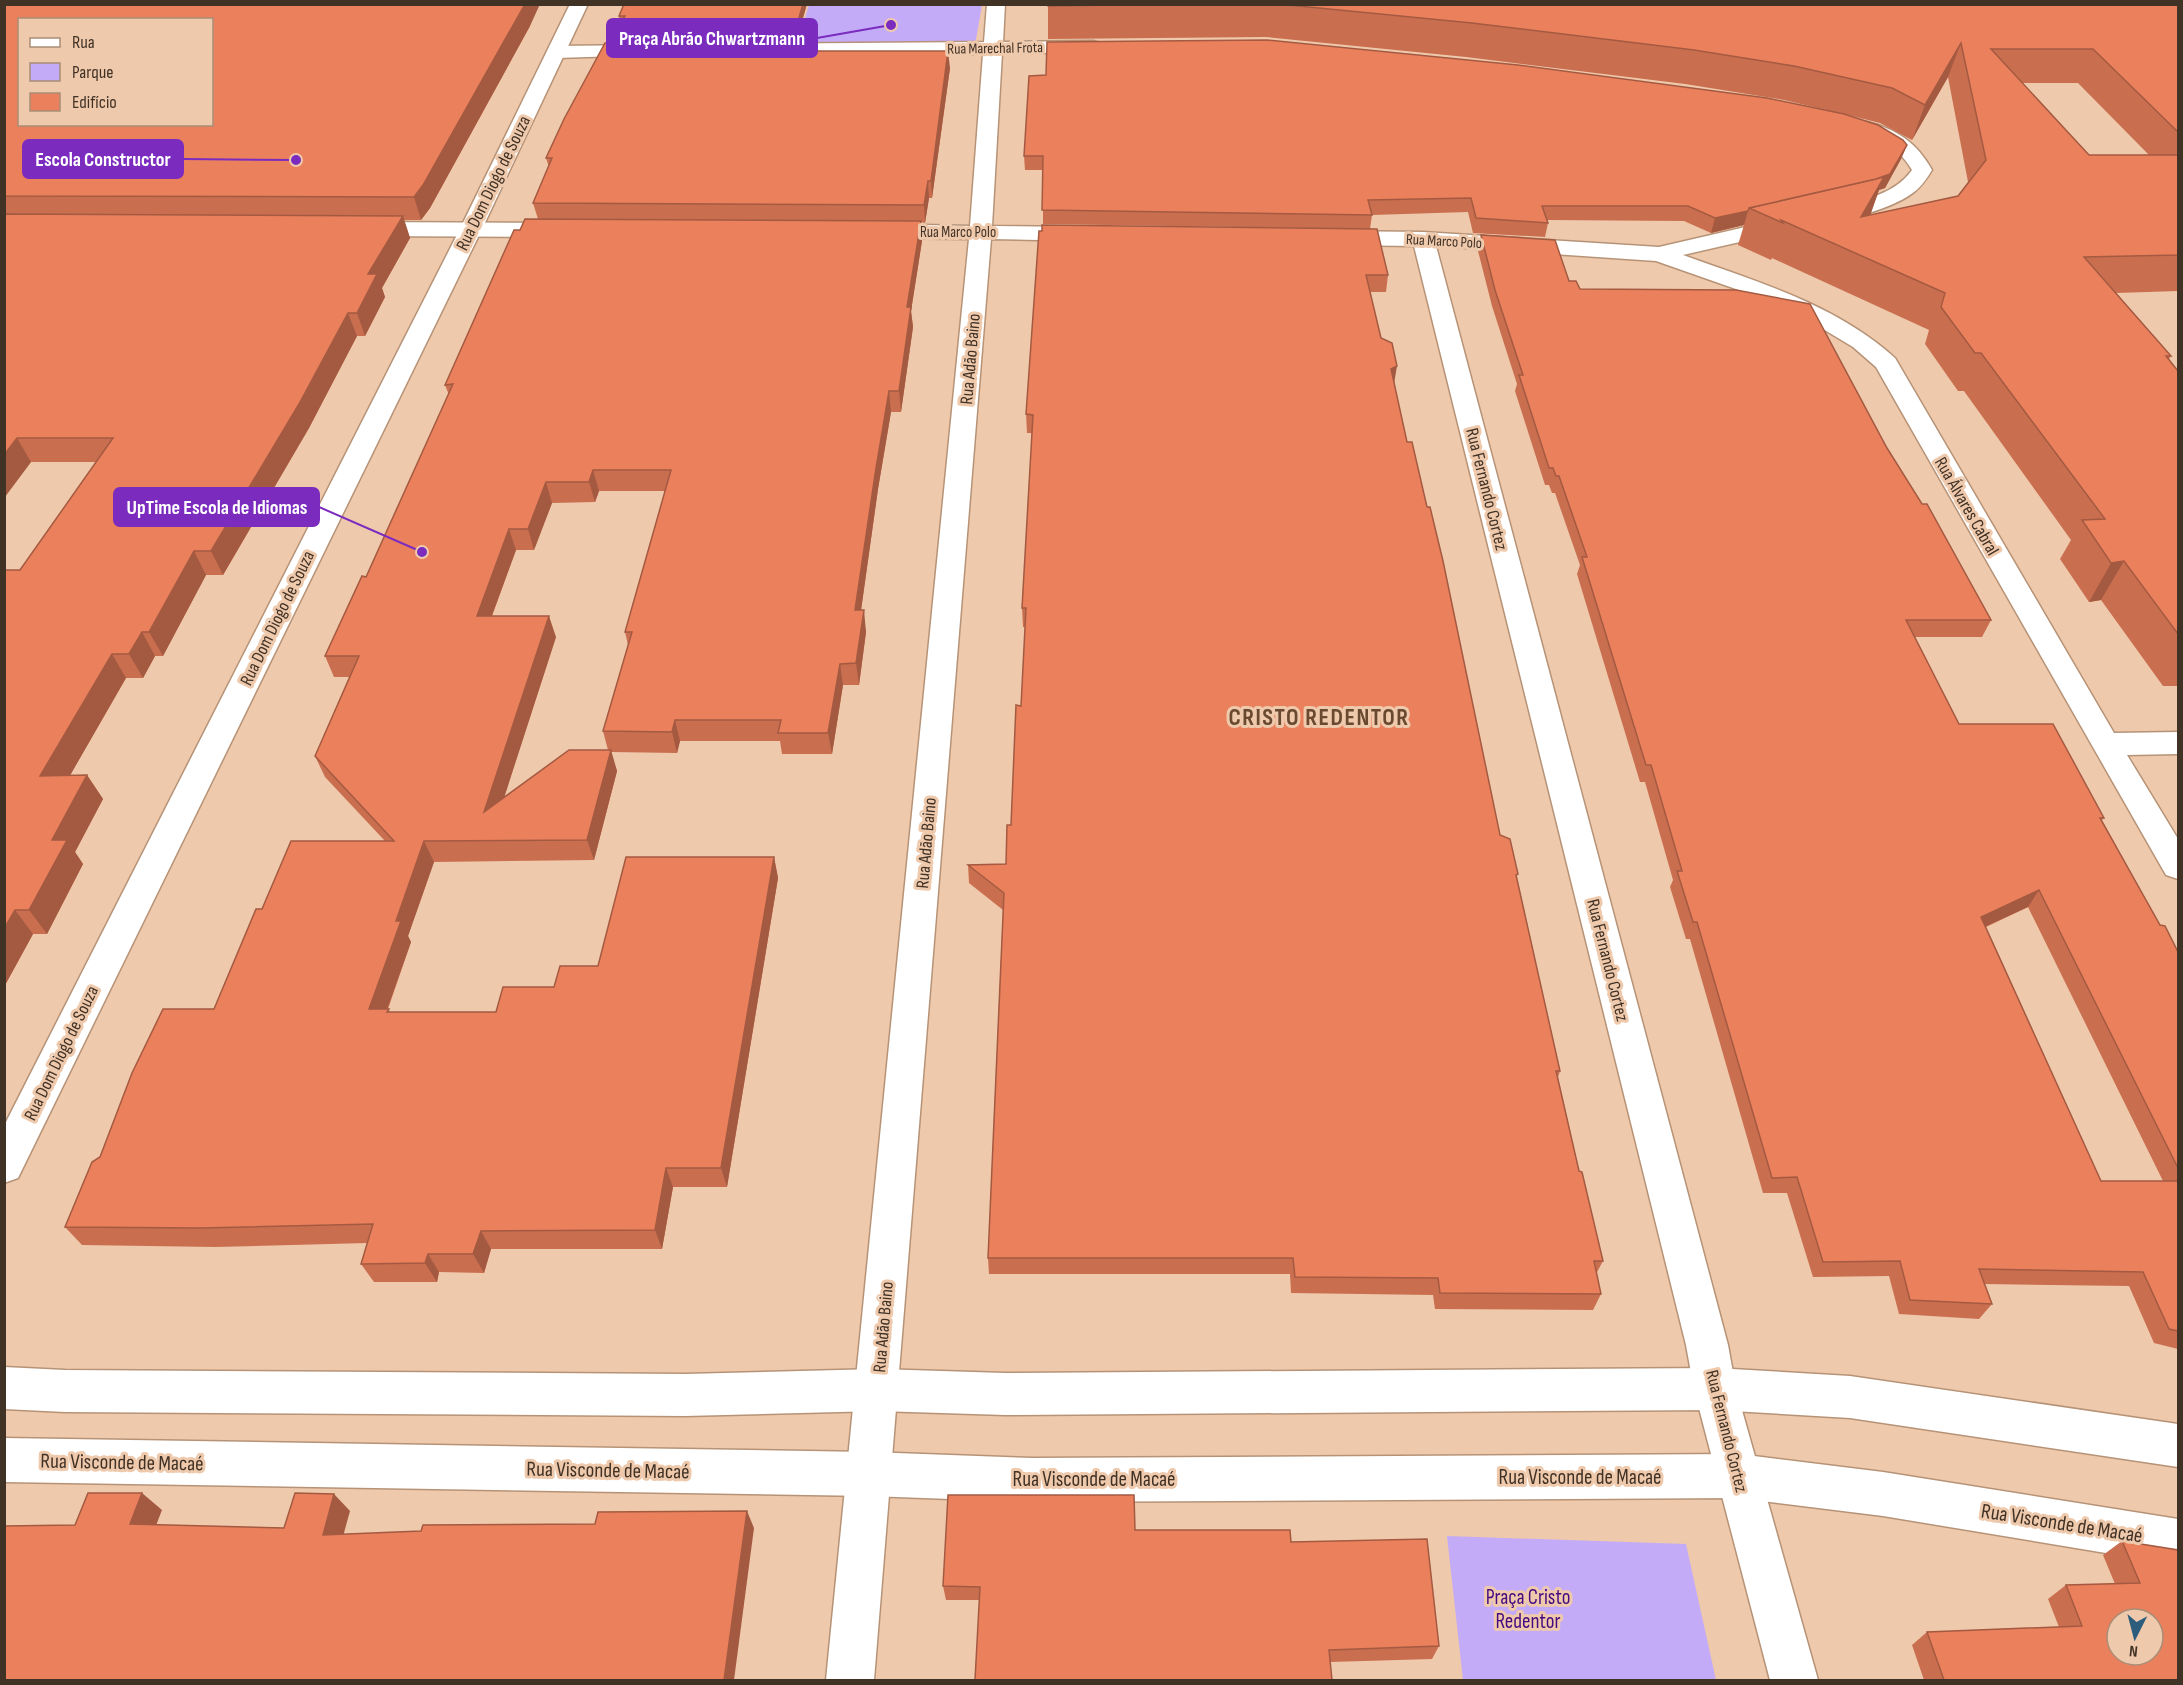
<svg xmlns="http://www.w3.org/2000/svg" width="2183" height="1685" font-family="'Sofia Sans Condensed',sans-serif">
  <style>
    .green { fill: #c4abf7 }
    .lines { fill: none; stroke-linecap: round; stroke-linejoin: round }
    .street-casing { stroke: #b69377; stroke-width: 3 }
    .secondary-casing { stroke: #b69377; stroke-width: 3 }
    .street { fill: #fff; fill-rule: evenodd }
    .secondary { fill: #fff; fill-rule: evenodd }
    .wall { fill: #ca6e50; fill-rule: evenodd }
    .shaded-wall { fill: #a45a41 }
    .building { fill: #eb805d; stroke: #a45a41; stroke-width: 1.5; fill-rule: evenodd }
    .labels { text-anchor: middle; stroke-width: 6; stroke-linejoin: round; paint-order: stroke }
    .far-street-label { font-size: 15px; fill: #413226; stroke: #efc9ac }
    .street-label { font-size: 18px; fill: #413226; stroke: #efc9ac }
    .near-street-label { font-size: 21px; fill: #413226; stroke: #efc9ac }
    .near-park-label { font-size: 21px; fill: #460a80; stroke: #efc9ac }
    .district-label { font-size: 24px; font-weight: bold; letter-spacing: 1.5px; fill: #694930; stroke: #efc9ac }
    .leader { fill: none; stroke: #7b2cbf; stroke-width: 2 }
    .callout-dot { fill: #7b2cbf; stroke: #efc9ac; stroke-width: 2 }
    .callout { fill: #7b2cbf; stroke: #7b2cbf; stroke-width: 2 }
    .callout-label { font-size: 20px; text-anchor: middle; font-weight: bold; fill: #fff }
  </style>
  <rect width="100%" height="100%" fill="#efc9ac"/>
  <g class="green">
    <polygon points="809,5 982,5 975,45 796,47"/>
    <polygon points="1447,1536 1686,1544 1716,1680 1463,1680"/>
  </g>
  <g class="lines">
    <defs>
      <g id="street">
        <polygon points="987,4 1005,4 1003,42 1093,41 1100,43 1102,47 1100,51 1093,53 1002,53 992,226 1083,227 1091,229 1094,234 1091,239 1083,241 991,239 874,1680 826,1680 969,239 876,238 868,236 865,231 868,226 876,224 970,226 983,54 745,56 738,54 736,50 738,46 745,44 984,42"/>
        <polygon points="646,45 653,47 655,51 653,55 556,58 549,56 547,52 549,48 556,46"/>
        <path d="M1867,122c30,7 50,21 65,48 -5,8 -10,16 -18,22 -17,14 -70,32 -91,27l-3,-5 3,-5c31,-7 69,-11 89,-39 -12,-21 -30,-30 -52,-38l-3,-4 3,-4z"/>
        <path d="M1784,218l8,2 3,5 -3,5 -109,25c75,27 152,49 212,103l219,375 64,-1v22l-51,1 51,84v40l-12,-4 -290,-508 -23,-20 -50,-30 -50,-22 -97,-34 -220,-15 292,1099 8,44 82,291h-48l-76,-291 -8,-44 -272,-1099 -79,-1 -8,-2 -3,-5 3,-5 8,-2 88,1 236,15z"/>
        <polygon points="363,222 564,223 572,225 575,230 572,235 564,237 363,236 355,234 352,229 355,224"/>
      </g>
      <g id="secondary">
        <polygon points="570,4 588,4 482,229 18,1178 4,1183 4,1126 460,229"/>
        <polygon points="4,1367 65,1370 685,1374 878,1369 1005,1373 1715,1368 1850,1376 2178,1424 2178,1467 1850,1418 1715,1410 1005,1415 878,1411 685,1416 65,1412 4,1409"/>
        <polygon points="4,1438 869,1452 1033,1458 1738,1454 1883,1472 2178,1519 2178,1565 1883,1516 1738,1498 1033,1502 869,1496 4,1482"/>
      </g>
    </defs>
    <use href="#street" class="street-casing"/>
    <use href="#secondary" class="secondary-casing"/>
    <use href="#street" class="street"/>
    <use href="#secondary" class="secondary"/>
  </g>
  <g class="wall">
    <polygon points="4,4 530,26 430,208 421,220 404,220 410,238 382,288 385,297 365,336 357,336 309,428 223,575 206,575 163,656 155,656 143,678 126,678 70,775 87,775 103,799 75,852 83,864 47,934 33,934 4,987 20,570 96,462 31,462 4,497"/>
    <path d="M624,4h183l-11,38h-6l1,9 159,17 -18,130h-3l-4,25 -4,-1 1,19 -11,70 2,16 -12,85h-10l-13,77 -17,121 5,22 -7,53h-16l-11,69h-50l-2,-13h-100l-3,12 -66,-1 6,19 -23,89 -160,2 -26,74 3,6 -23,67 2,3h106l58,-25 44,-21 176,-109 4,21 -51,309h-54l-11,62h-171l-7,24 -45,-1 -2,10h-63l-13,-18 6,-21 -152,4 -133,-2 -17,-18 35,-70 114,-148 48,-100 123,-68 -60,-64 -10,-21 34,-79h-15l-9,-21 41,-79 83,-182 -4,-10 75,-155 18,-11 -5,-16 16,-36 -3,-9 71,-115 -2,-10 5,-9 -1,-8zM599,491h66l-40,141 3,13 -25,86 5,19 -104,47 52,-160 -64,-21 24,-66h18l18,-47 43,-1z"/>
    <path d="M1048,4h1130v287l-62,2 55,63 -2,3 9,12v315h-15l-62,-86 -12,2 -29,-43 11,-19 -107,-149h-6l-33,-47 4,-14 -157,-72 -1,2 -33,-15 6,-20 -33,8 -27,-12 -137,-1 1,3 -3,14 -72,-4 -5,-21 -96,3 -2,14 -327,-5v-54h-18l-1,-14 819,-42 -59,-14 -99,-16 -219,-27 -200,-20 -218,2zM1948,77l20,105 -10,14 -88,19 9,-25 6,-2 16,-29 6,-14 -63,-31 36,9 32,17zM2022,83h56l71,72h-60z"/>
    <polygon points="1039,231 1388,275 1386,292 1370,292 1381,338 1394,382 1407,442 1500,835 1517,878 1560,1071 1558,1077 1579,1171 1603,1261 1596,1274 1601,1294 1593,1310 1435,1309 1433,1295 1291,1293 1290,1274 989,1274 988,1258 1003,910 969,883 968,865 1006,864 1011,825 1021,706 1025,627 1023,627 1022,608 1032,433 1027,433 1026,414"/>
    <path d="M1481,235l88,46 11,8 307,159 104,172 -9,17h-67l44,87 145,94 -2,2 58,105 18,27v397l-24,-6 -25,-57 -145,-2 8,20 -13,15 -80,-5 -10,-38 -76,1 -26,-84h-24l-73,-254h-4l-16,-52 3,-7 -28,-98h-5l-63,-208 3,-9 -25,-72h-3l-3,-8h-4l-30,-94 2,-7 -25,-78 -14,-55zM2028,907l135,274h-62l-115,-254z"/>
    <polygon points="1135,1530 1291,1542 1439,1646 1432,1659 1330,1662 979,1600 946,1600 943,1586"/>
    <polygon points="2122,1541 2178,1550 2178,1680 1924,1680 1912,1645 1927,1632 2059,1627 2048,1599 2066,1585 2115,1584 2103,1555"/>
  </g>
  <g class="shaded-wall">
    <polygon points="525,4 540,4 530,26 430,208 421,220 414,197"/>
    <polygon points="803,4 807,4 796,42 795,31"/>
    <polygon points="790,41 792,57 787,51"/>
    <polygon points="1961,43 1948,77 1912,140 1925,105"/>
    <polygon points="948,51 950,68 932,198 931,181"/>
    <polygon points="1907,145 1901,159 1885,188 1879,190 1871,213 1850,250 1861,217 1846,202"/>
    <polygon points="928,181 929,198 925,223 924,205"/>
    <polygon points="1748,211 1744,225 1711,233 1715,218"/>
    <polygon points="403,216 410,238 382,288 385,297 365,336 357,313 368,274"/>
    <polygon points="921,221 922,241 911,311 913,327 901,412 899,391 907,307"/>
    <polygon points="348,313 357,336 309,428 223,575 211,551"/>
    <polygon points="1397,366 1394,384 1391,369"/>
    <polygon points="889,391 891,412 878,489 858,632 855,610 876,468"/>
    <polygon points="17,438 31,462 5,497 4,496 4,455"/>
    <polygon points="593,470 599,491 595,502 589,482"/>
    <polygon points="546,482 552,503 534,550 528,529"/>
    <polygon points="509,529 516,550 484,637 477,616"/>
    <polygon points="194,551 206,575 163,656 149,632"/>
    <polygon points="2124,561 2101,600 2089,602 2111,563"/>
    <polygon points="864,610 866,632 859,685 856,663"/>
    <polygon points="549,616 556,637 493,832 484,812"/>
    <polygon points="142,632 155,656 143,678 129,654"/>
    <polygon points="112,654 126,678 56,800 40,776"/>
    <polygon points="840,664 843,685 832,754 828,733"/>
    <polygon points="675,720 680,741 677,753 672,732"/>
    <polygon points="611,750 617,771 594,860 587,840"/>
    <polygon points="87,775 103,799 75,852 83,864 47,934 29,910 52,840"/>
    <polygon points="424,841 434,862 408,936 411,942 380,1029 369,1009 396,921"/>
    <polygon points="774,857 778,878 727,1187 721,1168"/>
    <polygon points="2039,890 2028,907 1971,933 1981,917"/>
    <polygon points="15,910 33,934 4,987 4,929"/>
    <polygon points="666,1168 673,1187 662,1249 655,1230"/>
    <polygon points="481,1231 491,1249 484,1273 473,1254"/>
    <polygon points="428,1254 439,1272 437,1282 425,1263"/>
    <polygon points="142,1493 162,1510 150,1541 130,1524"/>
    <polygon points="334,1494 350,1511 339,1551 323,1535"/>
    <polygon points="747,1511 754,1528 734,1680 724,1680"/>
  </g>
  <g class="building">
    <path d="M4,4h521l-102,181 -9,12 -410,-1zM20,20h192v104h-192z"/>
    <polygon points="624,4 803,4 795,31 615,33 625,16 619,16"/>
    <polygon points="1048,4 1186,4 1048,6"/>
    <polygon points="1278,4 2178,4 2178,132 2093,49 1991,49 2089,155 2178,155 2178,255 2084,257 2171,356 2166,356 2178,371 2178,634 2124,561 2111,563 2082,520 2105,519 1981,353 1975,353 1941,307 1945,293 1781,220 1783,223 1749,208 1884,177 1861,217 1958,196 1986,160 1961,43 1925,105 1892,88 1794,66 1694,50 1472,23"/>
    <polygon points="1267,40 1518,65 1767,98 1844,114 1878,125 1903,140 1907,145 1890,174 1876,179 1749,208 1748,211 1715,218 1688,206 1542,206 1548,223 1476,218 1471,198 1368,200 1372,215 1042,210 1043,156 1024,156 1029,76 1046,75 1047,42"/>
    <polygon points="790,41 787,51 948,51 931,181 928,181 924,205 533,203 552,158 546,158 564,119 605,43"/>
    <polygon points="4,214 403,216 368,274 377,274 357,313 348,313 299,404 211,551 194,551 149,632 142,632 129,654 112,654 40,776 87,775 52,840 67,840 29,910 15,910 4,929 4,570 20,570 113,438 17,438 4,455"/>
    <polygon points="525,219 921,221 907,307 911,307 899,391 889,391 876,468 855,610 864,610 856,663 840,664 828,733 778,733 781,720 675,720 672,732 603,731 632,632 625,632 671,470 593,470 589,482 546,482 528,529 509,529 477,616 549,616 484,812 569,750 611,750 587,840 424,841 396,921 401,921 369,1009 389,1009 387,1012 496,1012 503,987 554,987 560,966 598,966 626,857 774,857 721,1168 666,1168 655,1230 481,1231 473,1254 428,1254 425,1263 361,1264 373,1224 200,1228 65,1227 92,1162 100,1157 132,1073 163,1009 214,1009 256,909 262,909 291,841 394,841 315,756 359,656 325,656 362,576 366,577 453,384 445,385 514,230 520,230"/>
    <polygon points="1042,225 1377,229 1388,275 1366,275 1381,338 1392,343 1397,366 1391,369 1407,442 1412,442 1427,507 1430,507 1443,561 1500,835 1510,839 1518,874 1516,875 1560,1071 1556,1071 1579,1171 1582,1172 1603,1261 1594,1261 1601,1294 1440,1293 1438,1278 1295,1277 1293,1258 988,1258 1004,893 968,865 1006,864 1007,825 1011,825 1016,705 1021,706 1026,608 1022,608 1033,415 1026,414 1039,231 1042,231"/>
    <polygon points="1481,235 1555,240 1569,281 1576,281 1580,289 1736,290 1810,304 1887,448 1922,504 1927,504 1991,620 1906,620 1959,724 2053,724 2104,818 2100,818 2160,925 2165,926 2178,952 2178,1168 2039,890 1981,917 2101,1181 2178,1181 2178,1331 2169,1329 2143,1272 1979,1269 1992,1304 1910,1300 1900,1261 1823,1262 1797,1177 1772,1178 1697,922 1693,922 1677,871 1682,871 1651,765 1646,765 1582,557 1587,557 1559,476 1556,476 1553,468 1549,468 1519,375 1523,375 1495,290"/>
    <polygon points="88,1493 142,1493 130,1524 284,1528 295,1493 334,1494 323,1535 421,1531 423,1525 595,1524 598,1512 747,1511 724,1680 4,1680 4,1526 75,1525"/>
    <polygon points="948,1495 1134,1495 1135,1530 1290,1530 1291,1542 1427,1539 1439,1646 1329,1650 1332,1680 975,1680 980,1587 943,1586"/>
    <path d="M2122,1541l56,9v130h-234l-17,-48 155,-6 -16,-41 74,-2zM2117,1619h36v36h-36z"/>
  </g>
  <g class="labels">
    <g class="far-street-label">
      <text transform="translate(995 48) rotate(-1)" y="5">Rua Marechal Frota</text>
      <text x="958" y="237">Rua Marco Polo</text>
      <text transform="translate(1444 241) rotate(3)" y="5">Rua Marco Polo</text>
    </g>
    <g class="street-label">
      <text transform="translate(493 183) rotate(-64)" y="6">Rua Dom Diogo de Souza</text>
      <text transform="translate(970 359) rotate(-85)" y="6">Rua Adão Baino</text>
      <text transform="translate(1487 489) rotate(76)" y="6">Rua Fernando Cortez</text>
      <text transform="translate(1967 506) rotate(60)" y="6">Rua Álvares Cabral</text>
      <text transform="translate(277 618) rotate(-64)" y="6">Rua Dom Diogo de Souza</text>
      <text transform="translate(926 843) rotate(-85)" y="6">Rua Adão Baino</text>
      <text transform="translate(1608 960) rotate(76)" y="6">Rua Fernando Cortez</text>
      <text transform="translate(61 1053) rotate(-64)" y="6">Rua Dom Diogo de Souza</text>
      <text transform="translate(883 1327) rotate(-85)" y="6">Rua Adão Baino</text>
      <text transform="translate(1727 1431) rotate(76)" y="6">Rua Fernando Cortez</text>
    </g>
    <g class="near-street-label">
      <text transform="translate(122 1462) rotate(1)" y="7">Rua Visconde de Macaé</text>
      <text transform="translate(608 1470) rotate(1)" y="7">Rua Visconde de Macaé</text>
      <text x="1580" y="1484">Rua Visconde de Macaé</text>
      <text x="1094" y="1486">Rua Visconde de Macaé</text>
      <text transform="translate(2062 1523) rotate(9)" y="7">Rua Visconde de Macaé</text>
    </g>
    <g class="near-park-label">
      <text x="1528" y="1604">Praça Cristo<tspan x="1528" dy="24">Redentor</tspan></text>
    </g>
    <g class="district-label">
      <text x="1319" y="725">CRISTO REDENTOR</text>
    </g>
  </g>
  <path class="leader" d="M891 25L817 38M296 160L183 159M422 552L319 507"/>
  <g class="callout-dot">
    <circle cx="891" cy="25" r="6"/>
    <circle cx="296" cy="160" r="6"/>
    <circle cx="422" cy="552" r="6"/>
  </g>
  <g class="callout">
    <rect x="607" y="19" width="210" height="38" rx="6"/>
    <rect x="23" y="140" width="160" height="38" rx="6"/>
    <rect x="114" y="488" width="205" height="38" rx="6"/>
  </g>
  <g class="callout-label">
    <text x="712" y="45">Praça Abrão Chwartzmann</text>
    <text x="103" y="166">Escola Constructor</text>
    <text x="217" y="514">UpTime Escola de Idiomas</text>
  </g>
  <rect width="2183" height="1685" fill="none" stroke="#413226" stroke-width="12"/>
  <rect x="18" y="18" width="195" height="108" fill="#efc9ac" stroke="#a98d76" stroke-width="1.5"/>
  <rect x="30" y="38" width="30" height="9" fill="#ffffff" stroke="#a98d76" stroke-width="1.5"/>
  <text x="72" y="48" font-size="18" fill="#413226">Rua</text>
  <rect x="30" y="63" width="30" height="18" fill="#c4abf7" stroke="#a98d76" stroke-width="1.5"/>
  <text x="72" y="78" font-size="18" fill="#413226">Parque</text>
  <rect x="30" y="93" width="30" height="18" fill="#eb805d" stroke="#a98d76" stroke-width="1.5"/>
  <text x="72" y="108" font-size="18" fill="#413226">Edifício</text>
  <g transform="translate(2135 1637) rotate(186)"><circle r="28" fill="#efc9ac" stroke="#a98d76" stroke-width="1.5"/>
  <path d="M0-4.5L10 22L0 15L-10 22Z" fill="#2d5d7c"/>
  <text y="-9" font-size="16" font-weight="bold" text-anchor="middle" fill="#413226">N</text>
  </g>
</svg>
